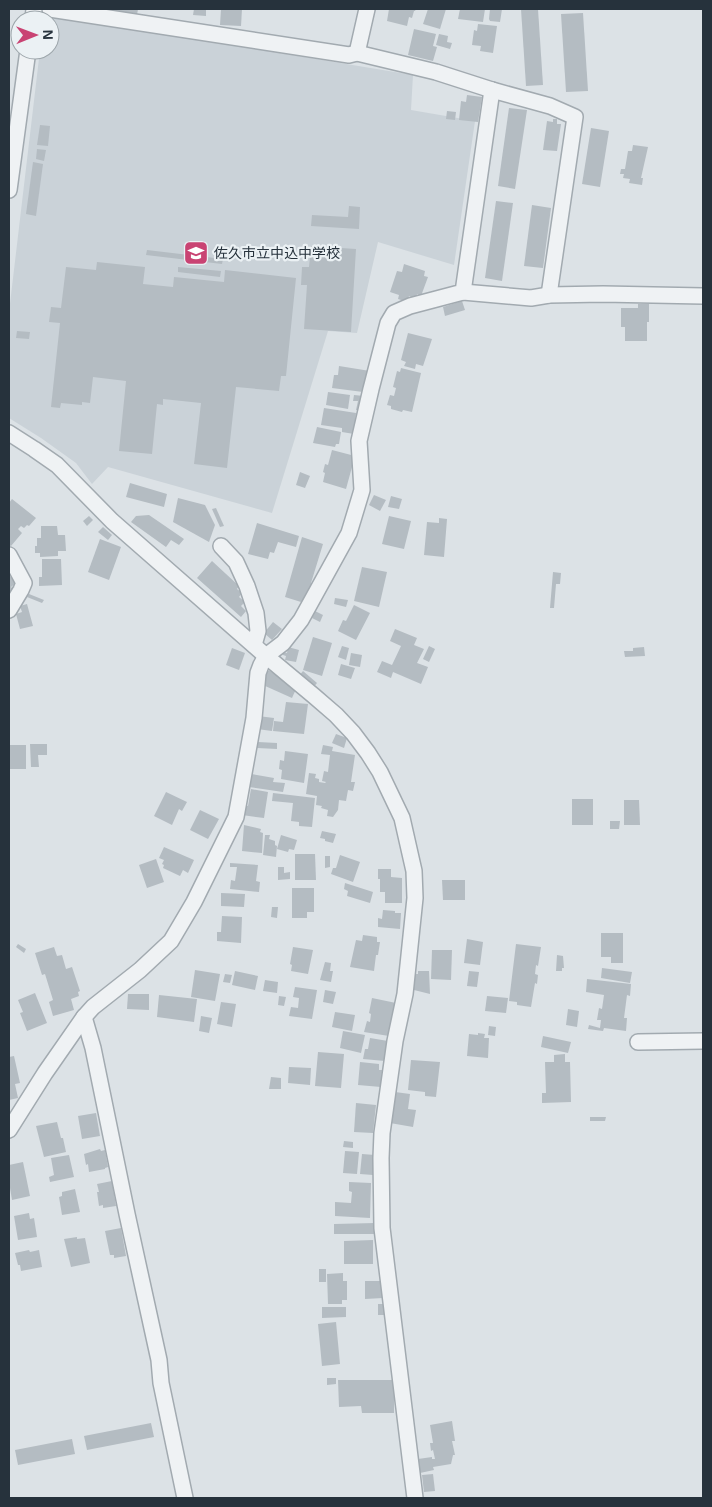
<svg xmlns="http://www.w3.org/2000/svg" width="712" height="1507" font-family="Arial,'Noto Sans JP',sans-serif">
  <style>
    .built { fill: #cad2d8 }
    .building { fill: #b4bcc2 }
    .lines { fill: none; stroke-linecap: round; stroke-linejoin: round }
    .street-casing { stroke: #a2aab0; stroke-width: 18 }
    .street { stroke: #eff2f4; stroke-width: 15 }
    .labels { text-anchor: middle; stroke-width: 4.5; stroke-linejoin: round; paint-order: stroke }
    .poi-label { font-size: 14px; fill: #26323c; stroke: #ebf1f4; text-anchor: start }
  </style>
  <rect width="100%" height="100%" fill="#dce2e6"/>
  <polygon class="built" points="45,14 413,75 411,110 475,121 454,265 378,242 357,333 328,331 272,513 108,467 92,484 76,463 41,438 9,418 9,312 40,50 50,50 50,20 44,20"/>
  <g class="building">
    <polygon points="116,9 138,9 137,15 115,11"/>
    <polygon points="194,9 206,9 206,16 193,15"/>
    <polygon points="221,9 242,9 241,26 220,25"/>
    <polygon points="389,9 416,9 415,11 414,11 412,18 409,17 407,26 387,21"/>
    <polygon points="428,9 446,9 440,29 423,24"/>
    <polygon points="460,9 485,9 483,22 458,19"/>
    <polygon points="490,9 502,9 500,22 490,21 489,19"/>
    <polygon points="521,9 538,9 543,85 526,86"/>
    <polygon points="583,13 588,91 566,92 561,14"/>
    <polygon points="478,24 497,26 493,53 480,51 481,46 472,45 474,30 477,31"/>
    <polygon points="414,29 436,34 433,46 437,47 433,61 408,55"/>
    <polygon points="439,34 448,36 447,42 452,43 450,49 436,45"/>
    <polygon points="467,95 482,97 478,122 459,120 461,101 466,102"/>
    <polygon points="509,108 527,110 515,189 498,186"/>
    <polygon points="447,111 456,112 455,120 446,119"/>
    <polygon points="553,119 557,119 557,124 561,124 557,151 543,150 547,121 553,122"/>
    <polygon points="40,125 50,126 48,146 37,145"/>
    <polygon points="591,128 609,131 600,187 582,184"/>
    <polygon points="633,145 648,147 641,178 643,178 642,185 629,183 630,179 623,178 624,174 620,174 621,169 625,169 628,151 632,151"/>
    <polygon points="37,149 46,150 44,161 36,159"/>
    <polygon points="33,162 43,164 36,216 26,214"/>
    <polygon points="496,201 513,203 502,281 485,278"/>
    <polygon points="532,205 551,208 543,268 524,266"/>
    <polygon points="349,206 360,207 359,229 311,226 312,215 348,217"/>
    <polygon points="311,246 356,249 351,332 304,329 307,285 301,285 302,267 309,267"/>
    <polygon points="147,250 223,259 222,264 146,255"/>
    <polygon points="97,262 145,267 143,284 173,287 174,277 224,282 225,270 296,278 286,376 281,376 279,391 236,387 227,468 194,464 201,403 163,399 163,405 157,404 152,454 119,451 126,381 93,377 90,403 82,402 82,405 61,403 60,408 51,407 60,323 49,322 51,307 61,308 66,267 96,270"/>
    <polygon points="404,264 425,271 424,276 428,277 421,296 417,294 416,299 409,296 407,302 398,299 399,295 390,292 397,271 402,272"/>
    <polygon points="178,267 221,271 220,277 178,272"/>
    <polygon points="462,301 465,310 445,316 443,307"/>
    <polygon points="638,304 649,304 649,322 647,322 647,341 625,341 625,327 621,327 621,308 638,308"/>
    <polygon points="17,331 30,332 29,339 16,338"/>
    <polygon points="408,333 432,339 423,366 416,364 415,369 404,366 406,362 401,360"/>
    <polygon points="339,366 370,371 368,383 365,383 363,392 332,388 334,375 338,375"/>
    <polygon points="401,368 421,373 412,412 403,410 402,412 391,409 391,406 387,405 390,395 394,396 396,388 393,387 397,371 400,372"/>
    <polygon points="328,392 350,395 348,409 326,405"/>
    <polygon points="354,395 364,396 361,411 356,410 358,401 353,401"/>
    <polygon points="324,408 356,413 354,434 342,432 342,428 321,425"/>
    <polygon points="317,427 341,432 339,444 336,444 335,447 313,443"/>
    <polygon points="332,450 355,456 346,489 323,482 325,473 323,472 325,464 328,465"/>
    <polygon points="300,472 310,476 305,488 296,485"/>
    <polygon points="130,483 167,494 164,507 126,497"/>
    <polygon points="374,495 386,500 380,511 369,505"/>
    <polygon points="391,496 402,499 399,509 388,507"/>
    <polygon points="178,498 205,505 215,525 209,542 173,522"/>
    <polygon points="12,499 36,518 29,526 27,525 24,528 21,526 18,529 22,533 11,546 9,545 9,503"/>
    <polygon points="216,508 224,526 220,527 212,509"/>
    <polygon points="149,515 184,539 179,545 171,540 166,547 131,522 136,516"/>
    <polygon points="89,516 93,520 87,526 83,521"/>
    <polygon points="389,516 411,521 404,549 382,544"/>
    <polygon points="439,518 447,519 444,557 424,555 427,522 439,523"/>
    <polygon points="257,523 299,536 296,547 278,542 274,553 270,552 268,559 248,554"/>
    <polygon points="41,526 57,526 58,535 65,535 66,551 58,551 58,556 40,557 40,553 35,553 35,546 37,546 37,538 41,538"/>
    <polygon points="103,527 112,535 108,540 98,532"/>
    <polygon points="302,537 323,544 311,583 314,584 301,602 285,597"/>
    <polygon points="100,539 121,547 109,580 88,572"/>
    <polygon points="42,559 61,559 62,585 39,586 39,577 42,577"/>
    <polygon points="212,561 239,586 237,589 242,593 239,597 245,602 241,606 246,611 241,617 197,578"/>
    <polygon points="362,567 387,572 379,607 354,601"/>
    <polygon points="553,572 561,573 560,584 556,584 554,608 550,608"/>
    <polygon points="9,575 16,583 11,587 15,591 9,597"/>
    <polygon points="29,594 44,600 42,603 27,597"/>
    <polygon points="335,598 348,600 346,607 334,604"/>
    <polygon points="27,604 33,626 20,629 16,614 22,612 20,606"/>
    <polygon points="354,605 370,613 356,640 338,631 343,620 346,621"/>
    <polygon points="315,611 323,615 320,622 312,618"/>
    <polygon points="273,622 282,629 272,640 264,633"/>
    <polygon points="395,629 417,638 414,645 424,649 417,663 428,667 421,684 393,672 391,678 377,672 382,661 392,665 401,646 390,641"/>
    <polygon points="313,637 332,643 322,676 303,670"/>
    <polygon points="342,646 349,648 346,660 338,657"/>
    <polygon points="429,646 435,649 429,662 423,659"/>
    <polygon points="288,647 299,650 296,662 285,660 286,656 283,655 283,652 287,653"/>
    <polygon points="644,647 645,656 625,657 624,651 633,651 633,648"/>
    <polygon points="232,648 245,653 239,670 226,665"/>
    <polygon points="351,653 362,655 360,667 349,665"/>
    <polygon points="341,664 355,668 351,679 338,675"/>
    <polygon points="266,671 270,671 296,689 292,698 263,685"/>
    <polygon points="303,671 317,683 313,688 299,676"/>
    <polygon points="286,702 308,704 304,734 273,731 274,721 283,722"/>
    <polygon points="258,716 274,718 272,731 257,729"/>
    <polygon points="336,734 347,738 344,748 332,743"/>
    <polygon points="258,742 277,743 277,749 257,748"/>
    <polygon points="30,744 47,744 47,755 38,755 39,767 31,767"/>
    <rect x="9" y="745" width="17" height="24"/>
    <polygon points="323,745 333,747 332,751 355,755 351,782 355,782 353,791 348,790 346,801 339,800 338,810 333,817 327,816 328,810 321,808 322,806 316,805 317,796 306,794 309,773 316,774 315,778 319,779 319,782 325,783 326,782 322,781 324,771 328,772 330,755 321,754"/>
    <polygon points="285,751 308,754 304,783 281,779 282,770 279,769 280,760 284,761"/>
    <polygon points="251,774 274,778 273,782 285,783 283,792 249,787"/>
    <polygon points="251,789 268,792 264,818 242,815 244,805 248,806"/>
    <polygon points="166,792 187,802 182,811 179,809 172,825 154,816"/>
    <polygon points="273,793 315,798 312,827 299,826 299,822 291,821 293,803 272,801"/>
    <rect x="572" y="799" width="21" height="26"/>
    <polygon points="624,800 639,800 640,825 624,825"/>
    <polygon points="200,810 219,819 208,839 190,830"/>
    <polygon points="610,821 620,821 619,829 610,829"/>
    <polygon points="244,825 261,829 260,832 263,833 262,853 242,851"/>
    <polygon points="322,831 336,834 333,843 325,841 325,839 320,838"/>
    <polygon points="265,835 270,835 269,839 275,841 275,845 277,846 276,857 263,855"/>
    <polygon points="281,835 297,840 294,850 289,849 288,852 277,849"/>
    <polygon points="164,847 194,860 188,873 183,870 180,876 163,868 164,865 162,864 164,860 159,858"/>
    <polygon points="295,854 315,854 316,880 295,880"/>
    <polygon points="340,855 360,862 353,882 331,874 333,868 336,868"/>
    <polygon points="325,856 330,856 330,867 325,868"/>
    <polygon points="156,859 164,882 147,888 139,865"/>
    <polygon points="230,863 258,865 256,881 260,882 259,892 230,889 231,880 235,881 237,867 230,867"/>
    <polygon points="278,867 284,867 284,873 290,872 290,879 278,880"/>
    <polygon points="378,869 391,869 391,877 402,878 402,903 385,903 385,892 380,892 380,879 378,879"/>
    <polygon points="442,880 465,880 465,900 443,900"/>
    <polygon points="345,883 373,892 370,903 347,896 348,891 344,889"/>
    <polygon points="292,888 314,888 314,912 307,912 307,918 292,918"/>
    <polygon points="221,893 245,894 244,907 221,906"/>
    <polygon points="272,907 278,907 277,918 271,917"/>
    <polygon points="383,910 395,911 395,913 401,913 400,929 378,927 378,918 382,919"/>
    <polygon points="222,916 242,917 241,943 217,941 217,932 221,932"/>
    <polygon points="601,933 623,933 623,963 611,963 611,957 601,957"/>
    <polygon points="363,935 377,937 377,942 380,942 378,955 376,955 374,971 350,967 356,940 362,941"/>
    <polygon points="467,939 483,942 480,965 464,963"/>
    <polygon points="18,944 26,949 24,953 16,947"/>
    <polygon points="516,944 541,947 538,966 536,965 535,974 538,975 537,984 535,983 531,1007 517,1005 517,1002 509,1001"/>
    <polygon points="54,947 57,956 62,955 66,969 72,967 80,991 78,992 79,996 71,999 74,1010 53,1016 49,1002 53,1000 45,974 42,975 35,953"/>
    <polygon points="293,947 313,950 308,974 291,971 292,965 290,964"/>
    <polygon points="432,950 452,950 451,980 431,979"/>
    <polygon points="557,955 563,956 564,968 562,968 562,971 556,971"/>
    <polygon points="325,962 331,963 330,971 333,971 331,982 320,980"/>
    <polygon points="602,968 632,972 630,983 601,978"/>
    <polygon points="195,970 220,974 215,1001 191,997"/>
    <polygon points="235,971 258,976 255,990 232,985"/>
    <polygon points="418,971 429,971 430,994 414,990 413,974 418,974"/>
    <polygon points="469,971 479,972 477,987 467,986"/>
    <polygon points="225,974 232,975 230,983 223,982"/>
    <polygon points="587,979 631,984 630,996 627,995 624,1018 627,1018 626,1031 604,1028 603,1031 588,1029 589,1025 600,1028 601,1020 597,1020 599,1008 602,1009 604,995 586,992"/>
    <polygon points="265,980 278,982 277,993 263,991"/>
    <polygon points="295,987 317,990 312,1019 289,1016 291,1007 298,1008 299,998 293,997"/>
    <polygon points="325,990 336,992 333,1004 323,1002"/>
    <polygon points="35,993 47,1023 27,1031 20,1013 23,1012 18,1000"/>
    <polygon points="128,994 149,994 149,1010 127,1009"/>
    <polygon points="159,995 197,999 194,1022 157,1017"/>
    <polygon points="279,996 286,997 284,1006 278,1005"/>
    <polygon points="487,996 508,998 506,1013 485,1011"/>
    <polygon points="372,998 396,1003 389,1036 364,1032 367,1021 370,1022 371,1014 369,1013"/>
    <polygon points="221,1002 236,1004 232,1027 217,1024"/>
    <polygon points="568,1009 579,1011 577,1027 566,1025"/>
    <polygon points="335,1012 355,1015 352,1031 332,1027"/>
    <polygon points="201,1016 212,1018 209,1033 199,1031"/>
    <polygon points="489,1026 496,1027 495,1036 488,1035"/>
    <polygon points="343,1031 365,1035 361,1053 340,1048"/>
    <polygon points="478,1033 485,1034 484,1038 489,1038 488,1058 467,1056 469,1034 478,1035"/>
    <polygon points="543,1036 571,1042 568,1053 541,1047"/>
    <polygon points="370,1038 388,1041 385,1061 363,1059 365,1049 368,1049"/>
    <polygon points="318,1052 344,1054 341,1088 315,1086"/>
    <polygon points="565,1054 565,1062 570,1062 571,1102 542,1103 542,1093 546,1093 545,1062 554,1062 554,1055"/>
    <polygon points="14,1056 20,1083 15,1084 18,1098 9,1100 9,1057"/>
    <polygon points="411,1060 440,1062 436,1097 425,1096 425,1092 408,1090"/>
    <polygon points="360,1062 379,1064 379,1070 382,1070 381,1087 358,1085"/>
    <polygon points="289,1067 311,1068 310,1085 288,1083"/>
    <polygon points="271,1077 281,1078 281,1089 269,1089"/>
    <polygon points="395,1092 410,1094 408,1109 416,1110 413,1127 390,1123"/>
    <polygon points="356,1103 376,1105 373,1133 354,1132"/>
    <polygon points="96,1113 100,1136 82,1139 78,1116"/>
    <polygon points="590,1117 606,1117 605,1121 590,1121"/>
    <polygon points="57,1122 61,1138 63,1138 66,1152 44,1157 36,1126"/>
    <polygon points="344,1141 353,1142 353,1148 343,1147"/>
    <polygon points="100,1149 101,1151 105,1150 108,1167 105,1168 105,1169 89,1172 88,1164 86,1165 84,1154"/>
    <polygon points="345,1151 359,1152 357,1174 343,1173"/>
    <polygon points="362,1154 375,1155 373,1175 360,1174"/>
    <polygon points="69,1155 74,1177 50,1182 49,1177 54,1175 51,1158"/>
    <polygon points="23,1162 30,1196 12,1200 9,1182 9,1165"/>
    <polygon points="112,1181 116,1206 103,1208 103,1205 99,1206 97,1192 99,1192 97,1184"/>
    <polygon points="349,1182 371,1183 370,1218 335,1216 335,1202 351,1203 352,1192 349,1191"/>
    <polygon points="75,1189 80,1212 62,1215 59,1197 62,1196 62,1192"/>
    <polygon points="29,1213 30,1219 34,1218 37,1237 18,1240 14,1216"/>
    <polygon points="375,1223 375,1234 334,1234 334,1224"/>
    <polygon points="121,1228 126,1256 114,1258 114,1255 110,1255 105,1231"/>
    <polygon points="77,1237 77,1239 85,1238 90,1263 71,1267 64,1239"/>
    <polygon points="373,1240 373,1264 344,1264 344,1241"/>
    <polygon points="29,1250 30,1252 39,1250 42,1267 21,1271 20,1265 18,1265 15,1253"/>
    <rect x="319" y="1269" width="7" height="13"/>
    <polygon points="343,1273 343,1281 347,1281 347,1300 342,1300 342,1304 328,1304 327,1274"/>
    <polygon points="365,1281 382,1281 383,1298 365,1299"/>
    <polygon points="378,1304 385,1304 386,1315 378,1315"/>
    <polygon points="322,1307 346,1307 346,1317 322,1318"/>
    <polygon points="336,1322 340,1364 322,1366 318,1324"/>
    <polygon points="327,1378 336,1378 336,1384 327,1385"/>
    <polygon points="338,1380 394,1380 394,1413 362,1413 361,1406 339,1407"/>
    <polygon points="452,1421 455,1441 452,1441 455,1455 453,1455 451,1464 433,1467 434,1470 420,1473 418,1459 432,1457 432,1459 435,1459 433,1450 431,1451 430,1443 433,1443 430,1425"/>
    <polygon points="151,1423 154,1437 87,1450 84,1436"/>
    <polygon points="72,1439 75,1454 18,1465 15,1450"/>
    <polygon points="433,1474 435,1491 424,1492 422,1475"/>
  </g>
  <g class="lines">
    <defs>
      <g id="street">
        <polyline points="50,9 349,55 357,53 436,72 492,90 550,106 575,117 549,295"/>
        <polyline points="33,20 34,9"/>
        <polyline points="357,53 367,9"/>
        <polyline points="9,190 28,50"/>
        <polyline points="463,292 531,298 549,295 603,294 703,296"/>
        <polyline points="9,433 34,449 57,465 112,521 266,656 314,696 336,715 353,733 368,753 380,772 402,818 414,871 415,898 405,994 395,1041 382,1133 381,1158 382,1228 415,1498"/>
        <polyline points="221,546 236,562 247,586 256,613 258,631 254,645"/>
        <polyline points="9,555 24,583 21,590 9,610"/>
        <polyline points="84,1017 93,1048 127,1214 159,1360 161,1383 185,1498"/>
        <polyline points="638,1042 703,1041"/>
        <polyline points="9,1130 45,1073 84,1017 93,1007 140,970 171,941 194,902 236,817 254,718 258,673 261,665 266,656 283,643 301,620 349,533 362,490 359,441 371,389 388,323 394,313 410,306 463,292 492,90"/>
      </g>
    </defs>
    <use href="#street" class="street-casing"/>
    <use href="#street" class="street"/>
  </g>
  <defs>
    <symbol id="school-square" viewBox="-11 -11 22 22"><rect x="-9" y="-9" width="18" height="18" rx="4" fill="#c94373" stroke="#ebf1f4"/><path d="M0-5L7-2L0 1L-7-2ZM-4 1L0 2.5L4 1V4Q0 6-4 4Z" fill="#fff"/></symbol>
  </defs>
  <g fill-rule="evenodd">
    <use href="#school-square" x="182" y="239" width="28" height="28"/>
  </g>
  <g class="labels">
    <g class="poi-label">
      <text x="214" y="258">佐久市立中込中学校</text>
    </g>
  </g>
  <rect width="712" height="1507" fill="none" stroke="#26323c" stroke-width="20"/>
  <g transform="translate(35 35) rotate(89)"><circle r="24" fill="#ebf1f4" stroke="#9ca5aa"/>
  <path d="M0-4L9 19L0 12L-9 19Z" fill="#c94373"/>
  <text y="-8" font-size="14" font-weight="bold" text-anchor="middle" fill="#26323c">N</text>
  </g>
</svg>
